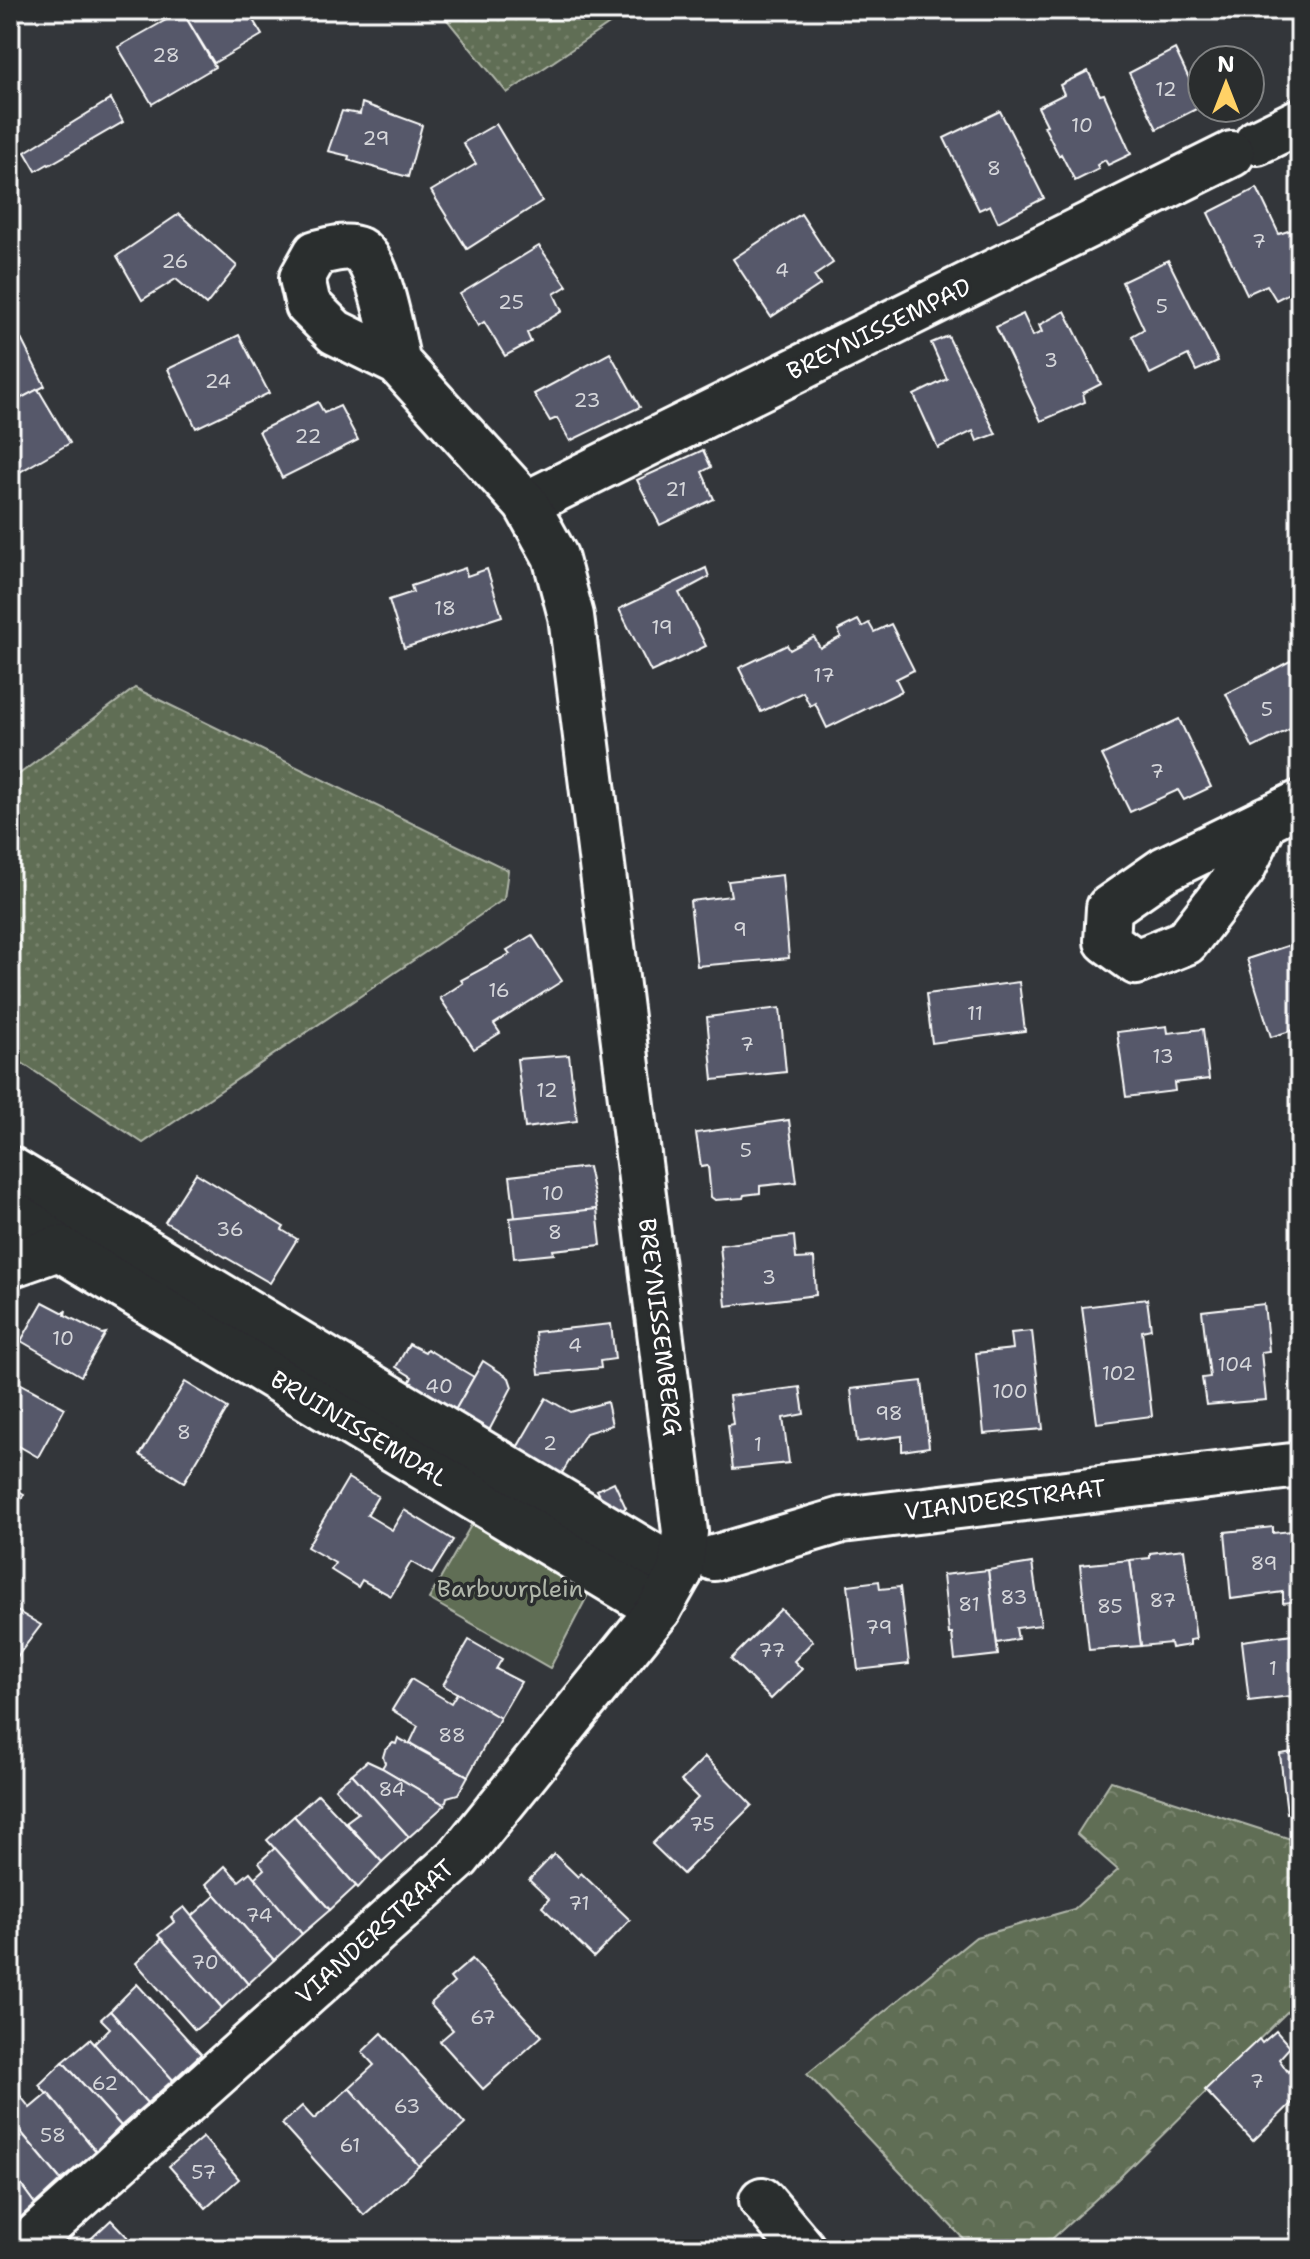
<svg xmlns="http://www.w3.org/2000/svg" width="1310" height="2259" font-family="'Shantell Sans',sans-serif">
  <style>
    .grass { fill: url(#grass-dots); stroke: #b0b6aa; stroke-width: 2 }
    .forest { fill: url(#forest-crowns); stroke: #b0b6aa; stroke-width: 2 }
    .park { fill: #616e55; stroke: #b0b6aa; stroke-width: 2 }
    .building { fill: #57596b; stroke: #fff; stroke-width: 2 }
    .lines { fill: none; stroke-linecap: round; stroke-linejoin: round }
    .minor-casing { stroke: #fff; stroke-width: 50 }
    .minor { stroke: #2a2d2e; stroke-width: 44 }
    .labels { text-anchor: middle; stroke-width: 7; stroke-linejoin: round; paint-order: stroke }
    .number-label { font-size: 20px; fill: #d5d6da }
    .street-label { font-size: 24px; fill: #fff; stroke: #2a2d2e }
    .park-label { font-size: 24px; fill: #b0b6aa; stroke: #2a2d2e }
  </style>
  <defs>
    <pattern id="grass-dots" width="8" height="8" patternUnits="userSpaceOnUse" patternTransform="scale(2)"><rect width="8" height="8" fill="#616e55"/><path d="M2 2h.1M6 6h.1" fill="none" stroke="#79846e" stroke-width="1.8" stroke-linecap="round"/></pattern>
    <pattern id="forest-crowns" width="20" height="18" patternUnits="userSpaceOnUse" patternTransform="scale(2)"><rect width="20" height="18" fill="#616e55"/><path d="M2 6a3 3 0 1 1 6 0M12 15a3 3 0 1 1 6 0" fill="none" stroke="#79846e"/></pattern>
  </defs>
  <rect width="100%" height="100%" fill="#33363a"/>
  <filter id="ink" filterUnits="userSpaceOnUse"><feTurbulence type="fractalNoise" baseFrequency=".0125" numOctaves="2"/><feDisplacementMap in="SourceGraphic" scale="16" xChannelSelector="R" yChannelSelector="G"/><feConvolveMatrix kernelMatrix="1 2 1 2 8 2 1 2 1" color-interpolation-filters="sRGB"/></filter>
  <g filter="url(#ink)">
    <g class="grass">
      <polygon points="439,10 630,10 507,93"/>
      <polygon points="135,688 508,870 504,899 143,1143 10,1055 10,781"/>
    </g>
    <polygon class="forest" points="1111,1781 1300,1842 1300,1999 1119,2178 1041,2249 973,2249 807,2074 976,1937 1074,1909 1118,1870 1077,1834"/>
    <polygon class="park" points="478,1513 594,1583 550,1668 429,1599"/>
    <g class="building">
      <polygon points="247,10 262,35 214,63 182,11"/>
      <polygon points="182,11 215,67 152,104 118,47"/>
      <polygon points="1175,49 1202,106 1157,129 1129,73"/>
      <polygon points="1088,71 1100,95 1104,94 1131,154 1108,165 1105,160 1097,165 1099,169 1075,181 1061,154 1059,156 1044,126 1047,125 1038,107 1064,94 1060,85"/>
      <polygon points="111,99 123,122 49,165 48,164 36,171 25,152"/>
      <polygon points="362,103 422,125 408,177 348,160 349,156 328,151 342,111 360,114"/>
      <polygon points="1000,111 1044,198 998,222 990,205 979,210 944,138"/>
      <polygon points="496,124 542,201 467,249 431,191 476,164 463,143"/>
      <polygon points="1257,188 1279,234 1291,230 1300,249 1300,270 1292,274 1299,288 1276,300 1267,285 1247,294 1208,213"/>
      <polygon points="179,214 237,266 206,305 176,279 142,300 117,256"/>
      <polygon points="801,214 833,263 814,276 820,285 771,317 733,259"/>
      <polygon points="539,246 567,286 554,294 562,311 527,333 531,342 505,356 484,322 478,326 460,294"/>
      <polygon points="1168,260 1218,361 1196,371 1188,355 1150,374 1132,336 1144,329 1122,282"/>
      <polygon points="1065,311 1101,384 1083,393 1085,402 1041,421 996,327 1023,314 1033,336 1042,332 1039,325"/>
      <polygon points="10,317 45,386 10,404"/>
      <polygon points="239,335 269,393 196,428 168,369"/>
      <polygon points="948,336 996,434 977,441 973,431 938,448 914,395 947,379 931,343"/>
      <polygon points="610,353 640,407 570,441 557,418 550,421 534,394"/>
      <polygon points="38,389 70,443 11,477 10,404"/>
      <polygon points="318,402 324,413 340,406 358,440 282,478 259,431"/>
      <polygon points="703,450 711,467 702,472 714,499 660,525 637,480"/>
      <polygon points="465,568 467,576 487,569 502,616 404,648 389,600 413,592 411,586"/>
      <polygon points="706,568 709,577 679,593 706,646 651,672 619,609"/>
      <polygon points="858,620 862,627 869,623 874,632 891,624 914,670 896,679 902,691 827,728 815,703 810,706 803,692 761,712 739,668 787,645 790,650 814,637 820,648 841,637 838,630"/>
      <polygon points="1300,656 1300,724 1253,748 1226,694"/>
      <polygon points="1179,719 1211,787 1184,800 1178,790 1130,812 1102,755"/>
      <polygon points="782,875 789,958 697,966 690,901 731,896 728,881"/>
      <polygon points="532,935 562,981 494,1024 500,1033 474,1049 440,998 463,983 461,980 510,954 507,950"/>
      <polygon points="1296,943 1300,956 1300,1028 1271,1037 1247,959"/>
      <polygon points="1019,982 1025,1031 932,1043 926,994"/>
      <polygon points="780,1008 786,1072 713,1080 707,1017"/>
      <polygon points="1167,1026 1168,1033 1203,1029 1209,1079 1174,1083 1175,1091 1126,1097 1117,1032"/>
      <polygon points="569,1055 577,1121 525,1128 517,1059"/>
      <polygon points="789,1120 797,1182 760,1186 760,1193 744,1195 743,1198 715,1200 711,1197 708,1166 701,1167 696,1133"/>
      <polygon points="588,1167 597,1209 515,1218 510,1176"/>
      <polygon points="196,1173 284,1227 282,1230 297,1239 270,1283 165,1222"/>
      <polygon points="597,1209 601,1245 553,1250 554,1254 514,1258 510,1218"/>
      <polygon points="794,1236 796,1259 814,1258 816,1295 726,1306 720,1245"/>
      <polygon points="1147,1299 1151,1329 1142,1331 1152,1416 1097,1423 1082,1307"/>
      <polygon points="43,1302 64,1313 66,1310 65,1315 102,1334 106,1333 81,1376 21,1341"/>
      <polygon points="1264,1304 1269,1351 1261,1352 1266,1400 1206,1405 1202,1378 1210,1377 1202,1311"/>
      <polygon points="611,1324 615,1359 600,1361 601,1368 539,1374 535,1332"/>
      <polygon points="1032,1331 1043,1429 984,1434 976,1353 1013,1349 1011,1333"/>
      <polygon points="409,1344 425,1352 427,1349 474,1377 449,1421 404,1394 412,1377 396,1367"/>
      <polygon points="483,1361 509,1378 512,1387 483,1442 449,1421"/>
      <polygon points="10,1378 65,1408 38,1457 10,1441"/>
      <polygon points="922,1381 929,1447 902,1451 902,1436 857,1442 851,1389"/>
      <polygon points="185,1382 228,1408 184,1482 140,1455"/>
      <polygon points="800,1387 804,1414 783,1418 789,1463 733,1469 728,1425 733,1424 729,1396"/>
      <polygon points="546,1398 570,1412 607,1402 612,1425 586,1433 556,1483 503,1449 508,1440 518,1446"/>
      <polygon points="348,1478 378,1496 367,1515 392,1530 404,1510 453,1540 432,1574 411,1562 391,1596 362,1580 358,1587 331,1570 335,1563 307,1547"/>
      <polygon points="614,1482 626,1508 611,1515 597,1490"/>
      <polygon points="10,1486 24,1494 10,1518"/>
      <polygon points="1273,1527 1273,1533 1300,1530 1300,1601 1283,1603 1283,1592 1231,1599 1225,1532"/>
      <polygon points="1184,1549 1196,1639 1190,1640 1190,1645 1171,1648 1170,1643 1141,1646 1130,1560 1150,1558 1150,1553"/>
      <polygon points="1130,1560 1141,1646 1089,1650 1080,1565"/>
      <polygon points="1032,1563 1041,1625 1016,1628 1018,1639 997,1643 988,1570"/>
      <polygon points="988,1570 998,1655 955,1660 952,1634 949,1634 943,1575"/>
      <polygon points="879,1581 880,1589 900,1587 909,1664 858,1670 848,1585"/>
      <polygon points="10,1607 41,1625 16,1658 10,1653"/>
      <polygon points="781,1609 813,1641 794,1661 802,1669 771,1699 731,1659"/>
      <polygon points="1300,1633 1300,1695 1249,1701 1242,1641"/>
      <polygon points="469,1640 502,1659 496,1669 521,1682 500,1718 443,1685"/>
      <polygon points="411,1679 451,1703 457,1693 500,1718 468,1776 410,1743 418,1726 392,1710"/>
      <polygon points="398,1738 468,1776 458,1794 447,1797 445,1805 382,1768 385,1763 383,1757 385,1750 393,1743 396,1744"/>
      <polygon points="1300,1751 1300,1811 1287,1813 1280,1754"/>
      <polygon points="705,1757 752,1805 683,1874 652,1844 698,1798 681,1781"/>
      <polygon points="367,1761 382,1768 445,1805 409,1837 352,1774"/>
      <polygon points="352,1774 409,1837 382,1862 346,1822 358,1813 335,1788"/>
      <polygon points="318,1794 382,1862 358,1888 294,1816"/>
      <polygon points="294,1816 356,1886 330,1910 267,1840"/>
      <polygon points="275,1848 330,1910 302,1934 254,1878 264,1869 259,1862"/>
      <polygon points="554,1854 578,1877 581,1873 630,1920 594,1957 542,1907 549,1899 529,1880"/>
      <polygon points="225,1866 239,1881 250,1872 302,1934 274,1960 206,1884"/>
      <polygon points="216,1895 274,1960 248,1984 191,1917"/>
      <polygon points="184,1907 248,1984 222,2008 158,1935 174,1922 171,1917"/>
      <polygon points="162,1939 222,2008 195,2030 136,1963"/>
      <polygon points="472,1959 542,2036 483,2089 440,2041 453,2030 430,2004 454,1983 450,1978"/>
      <polygon points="137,1984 201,2054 173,2080 110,2011"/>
      <polygon points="110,2011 173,2080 147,2103 94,2044 110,2028 101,2019"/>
      <polygon points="1276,2031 1290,2047 1279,2059 1288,2072 1300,2058 1300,2095 1253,2141 1205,2090 1259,2039 1262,2043"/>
      <polygon points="382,2033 465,2124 419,2166 349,2088 374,2065 362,2052"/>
      <polygon points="90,2039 147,2103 121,2126 63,2062"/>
      <polygon points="63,2062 121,2126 96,2151 39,2085"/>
      <polygon points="14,2088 30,2108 48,2093 96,2151 61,2180 10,2119 10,2091"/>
      <polygon points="349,2088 419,2166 364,2215 282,2124 302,2106 314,2119"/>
      <polygon points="10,2119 61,2180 35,2204 10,2170 10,2148 13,2146 10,2141"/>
      <polygon points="203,2137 239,2179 206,2208 169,2166"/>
      <polygon points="10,2170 35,2204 10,2227"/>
      <polygon points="111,2220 139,2249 84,2249 82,2247"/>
    </g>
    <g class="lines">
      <defs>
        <g id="minor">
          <polyline points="1257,142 1300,121"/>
          <polyline points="526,504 1232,154"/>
          <polyline points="1266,819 1243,868 1186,942 1136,962 1107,941 1109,908 1165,869 1300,803"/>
          <polyline points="10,1169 680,1572"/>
          <polyline points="10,1212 31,1225 59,1248"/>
          <polyline points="10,1265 59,1248 659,1609"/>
          <polyline points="714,1558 842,1520 1300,1465"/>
          <polyline points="762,2200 803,2249"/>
          <path d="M22,2249l436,-391 201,-249 21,-37 5,-40 -114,-916 -16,-60 -29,-52 -128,-141 -63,-31 -27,-27 -6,-27 14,-25c14,-3 30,-9 43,-3 21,11 33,89 39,113"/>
        </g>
      </defs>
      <use href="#minor" class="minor-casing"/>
      <use href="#minor" class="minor"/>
    </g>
  </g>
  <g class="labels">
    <g class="number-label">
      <text x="166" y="62">28</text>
      <text x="1166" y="96">12</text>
      <text x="1082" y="132">10</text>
      <text x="376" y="145">29</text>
      <text x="994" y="175">8</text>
      <text x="1259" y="248">7</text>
      <text x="175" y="268">26</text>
      <text x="782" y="277">4</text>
      <text x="511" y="309">25</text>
      <text x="1162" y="313">5</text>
      <text x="1051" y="367">3</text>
      <text x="218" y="388">24</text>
      <text x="587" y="407">23</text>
      <text x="308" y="443">22</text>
      <text x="676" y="496">21</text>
      <text x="445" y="615">18</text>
      <text x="662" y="634">19</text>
      <text x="824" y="682">17</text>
      <text x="1267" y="716">5</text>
      <text x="1157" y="778">7</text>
      <text x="740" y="936">9</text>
      <text x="499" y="997">16</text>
      <text x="975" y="1020">11</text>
      <text x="747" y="1051">7</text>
      <text x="1163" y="1063">13</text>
      <text x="547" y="1097">12</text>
      <text x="746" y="1157">5</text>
      <text x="553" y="1200">10</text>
      <text x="230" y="1236">36</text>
      <text x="555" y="1239">8</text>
      <text x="769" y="1284">3</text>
      <text x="63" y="1345">10</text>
      <text x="575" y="1352">4</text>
      <text x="1235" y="1371">104</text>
      <text x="1119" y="1380">102</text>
      <text x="439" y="1393">40</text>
      <text x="1010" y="1398">100</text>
      <text x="889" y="1420">98</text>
      <text x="184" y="1439">8</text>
      <text x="550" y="1450">2</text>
      <text x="758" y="1451">1</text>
      <text x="1264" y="1570">89</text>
      <text x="1014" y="1604">83</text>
      <text x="1163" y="1607">87</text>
      <text x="969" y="1611">81</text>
      <text x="1110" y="1613">85</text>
      <text x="879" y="1634">79</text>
      <text x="772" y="1657">77</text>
      <text x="1273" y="1675">1</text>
      <text x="452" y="1742">88</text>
      <text x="392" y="1796">84</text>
      <text x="702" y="1831">75</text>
      <text x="579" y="1910">71</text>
      <text x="259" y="1922">74</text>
      <text x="205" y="1969">70</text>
      <text x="483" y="2024">67</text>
      <text x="1257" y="2088">7</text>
      <text x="105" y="2090">62</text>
      <text x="407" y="2113">63</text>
      <text x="53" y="2142">58</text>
      <text x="350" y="2152">61</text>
      <text x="204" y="2179">57</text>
    </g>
    <g class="street-label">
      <text transform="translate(879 329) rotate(-26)" y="8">BREYNISSEMPAD</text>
      <text transform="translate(660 1327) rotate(83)" y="8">BREYNISSEMBERG</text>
      <text transform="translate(359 1429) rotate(31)" y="8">BRUINISSEMDAL</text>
      <text transform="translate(1005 1500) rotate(-7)" y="8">VIANDERSTRAAT</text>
      <text transform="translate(375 1932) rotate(-42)" y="8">VIANDERSTRAAT</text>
    </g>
    <g class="park-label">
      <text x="510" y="1597">Barbuurplein</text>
    </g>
  </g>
  <rect width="1310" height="2259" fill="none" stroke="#2a2d2e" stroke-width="40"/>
  <rect x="20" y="20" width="1270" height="2219" fill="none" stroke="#fff" stroke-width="3" filter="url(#ink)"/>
  <g transform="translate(1226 84)"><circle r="38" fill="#2a2d2e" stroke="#7f8182" stroke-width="2"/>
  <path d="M0-6L14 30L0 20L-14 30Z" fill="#ffd166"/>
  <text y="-12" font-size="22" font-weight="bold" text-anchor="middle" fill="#ffffff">N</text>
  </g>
</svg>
